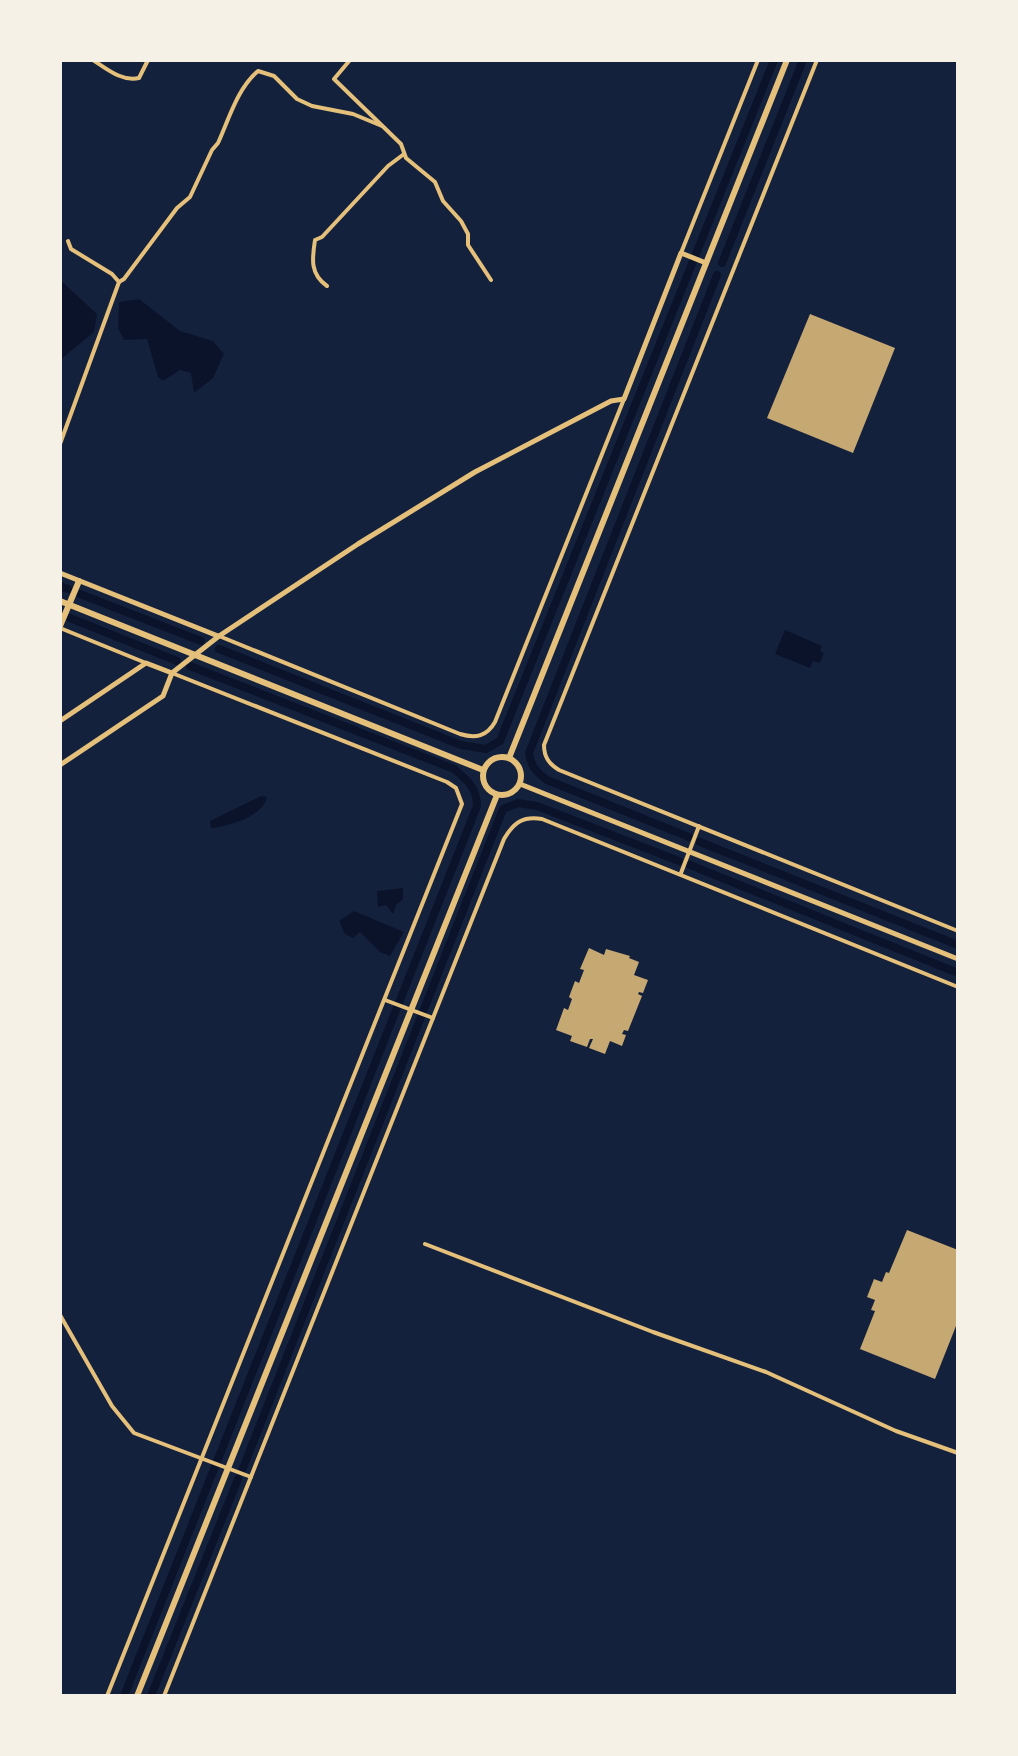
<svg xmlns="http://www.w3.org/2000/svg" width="1018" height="1756" font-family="'Fira Sans',sans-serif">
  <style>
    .water { fill: #0b132b }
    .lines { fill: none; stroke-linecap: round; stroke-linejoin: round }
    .canal { stroke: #0b132b; stroke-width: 8 }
    .building { fill: #c6a872 }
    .minor { stroke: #e5c07b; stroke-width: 4 }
    .tertiary { stroke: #e5c07b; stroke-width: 5 }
    .secondary { stroke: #e5c07b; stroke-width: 6 }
  </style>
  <rect width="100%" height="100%" fill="#14213d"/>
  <g class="water">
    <polygon points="60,280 97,314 94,332 60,360"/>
    <polygon points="139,299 180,331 213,341 224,354 213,378 194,393 191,373 180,370 163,381 158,377 147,339 124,340 118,328 119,302"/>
    <polygon points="785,630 822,646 820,651 824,653 820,663 813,661 810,668 775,654"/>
    <path d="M261,796l6,1c-4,20 -39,29 -56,31l-1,-7z"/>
    <polygon points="403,888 403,899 396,905 393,914 386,905 378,907 377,891"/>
    <polygon points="354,911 404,932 390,956 380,952 360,932 353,938 345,934 339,921"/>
  </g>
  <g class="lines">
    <g class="canal">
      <polyline points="722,263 803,60"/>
      <polyline points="60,586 68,589"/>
      <polyline points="80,594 201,641"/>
      <polyline points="70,618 177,661"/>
      <polyline points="219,649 461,745 486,749 500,741 774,60"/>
      <path d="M689,837l-142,-57c-11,-8 -16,-14 -18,-27l188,-478"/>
      <polyline points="700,842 958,945"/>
      <polyline points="690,865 958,973"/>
      <polyline points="243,1468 503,809 518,803 537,806 679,861"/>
      <path d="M124,1696l353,-890c0,-18 -10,-26 -23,-37l-264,-103"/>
      <polyline points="151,1696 238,1479"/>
    </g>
  </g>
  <g class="building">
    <polygon points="810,314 895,348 853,453 767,418"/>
    <polygon points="589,948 604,955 606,949 630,956 629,958 639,962 634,975 648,980 643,993 639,992 638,994 642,996 628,1031 624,1030 622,1034 626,1035 622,1046 610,1041 605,1054 589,1048 593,1039 590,1039 587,1047 570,1041 572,1036 556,1030 564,1008 568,1010 572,999 569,997 575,981 579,983 584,970 580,969"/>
    <polygon points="907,1230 958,1250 958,1321 935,1379 860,1349 875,1311 871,1310 875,1300 867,1297 874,1279 882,1282 886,1272 889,1273"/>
  </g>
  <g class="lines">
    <g class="minor">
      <path d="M93,60c14,9 29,22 46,18l9,-18"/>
      <polyline points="350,60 334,79 401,144 406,158 435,182 443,201 461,221 468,234 468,245 491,280"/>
      <path d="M817,60l-273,685c0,12 5,19 15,25l399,161"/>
      <polyline points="681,253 758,60"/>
      <path d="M119,282l5,-3 53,-71 13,-11 22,-47 6,-7c11,-24 19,-54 40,-72l16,5 23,23 15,7 41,8 29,12"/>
      <path d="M327,286c-17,-12 -15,-27 -12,-46l7,-3 66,-71 16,-12"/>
      <polyline points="60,444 119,282 112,274 71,249 68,241"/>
      <polyline points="60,628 146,663"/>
      <path d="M219,636l241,98c16,5 27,2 35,-12l129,-323"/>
      <polyline points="681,873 699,826"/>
      <polyline points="385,1000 433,1018"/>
      <polyline points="425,1244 653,1332 766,1372 896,1431 958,1453"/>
      <polyline points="60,1315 112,1406 134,1433 251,1477"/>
      <polyline points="107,1696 462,804 456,788 447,782 172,673"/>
      <path d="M164,1696l340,-857c10,-17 19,-23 38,-20l416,168"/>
    </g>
    <g class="tertiary">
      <polyline points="60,573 218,636"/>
      <polyline points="60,721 146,663 172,673"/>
      <polyline points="60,765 163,696 172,673 219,636 358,544 475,472 611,401 624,399 681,253 706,263"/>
      <polyline points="520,784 958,959"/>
    </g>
    <g class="secondary">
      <polyline points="60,601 483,770"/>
      <polyline points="60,626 79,581"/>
      <circle cx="502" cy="776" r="19"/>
      <polyline points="509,758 787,60"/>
      <polyline points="137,1696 497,795"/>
    </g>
  </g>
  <rect width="1018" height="1756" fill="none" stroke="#f6f1e7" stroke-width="124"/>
</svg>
